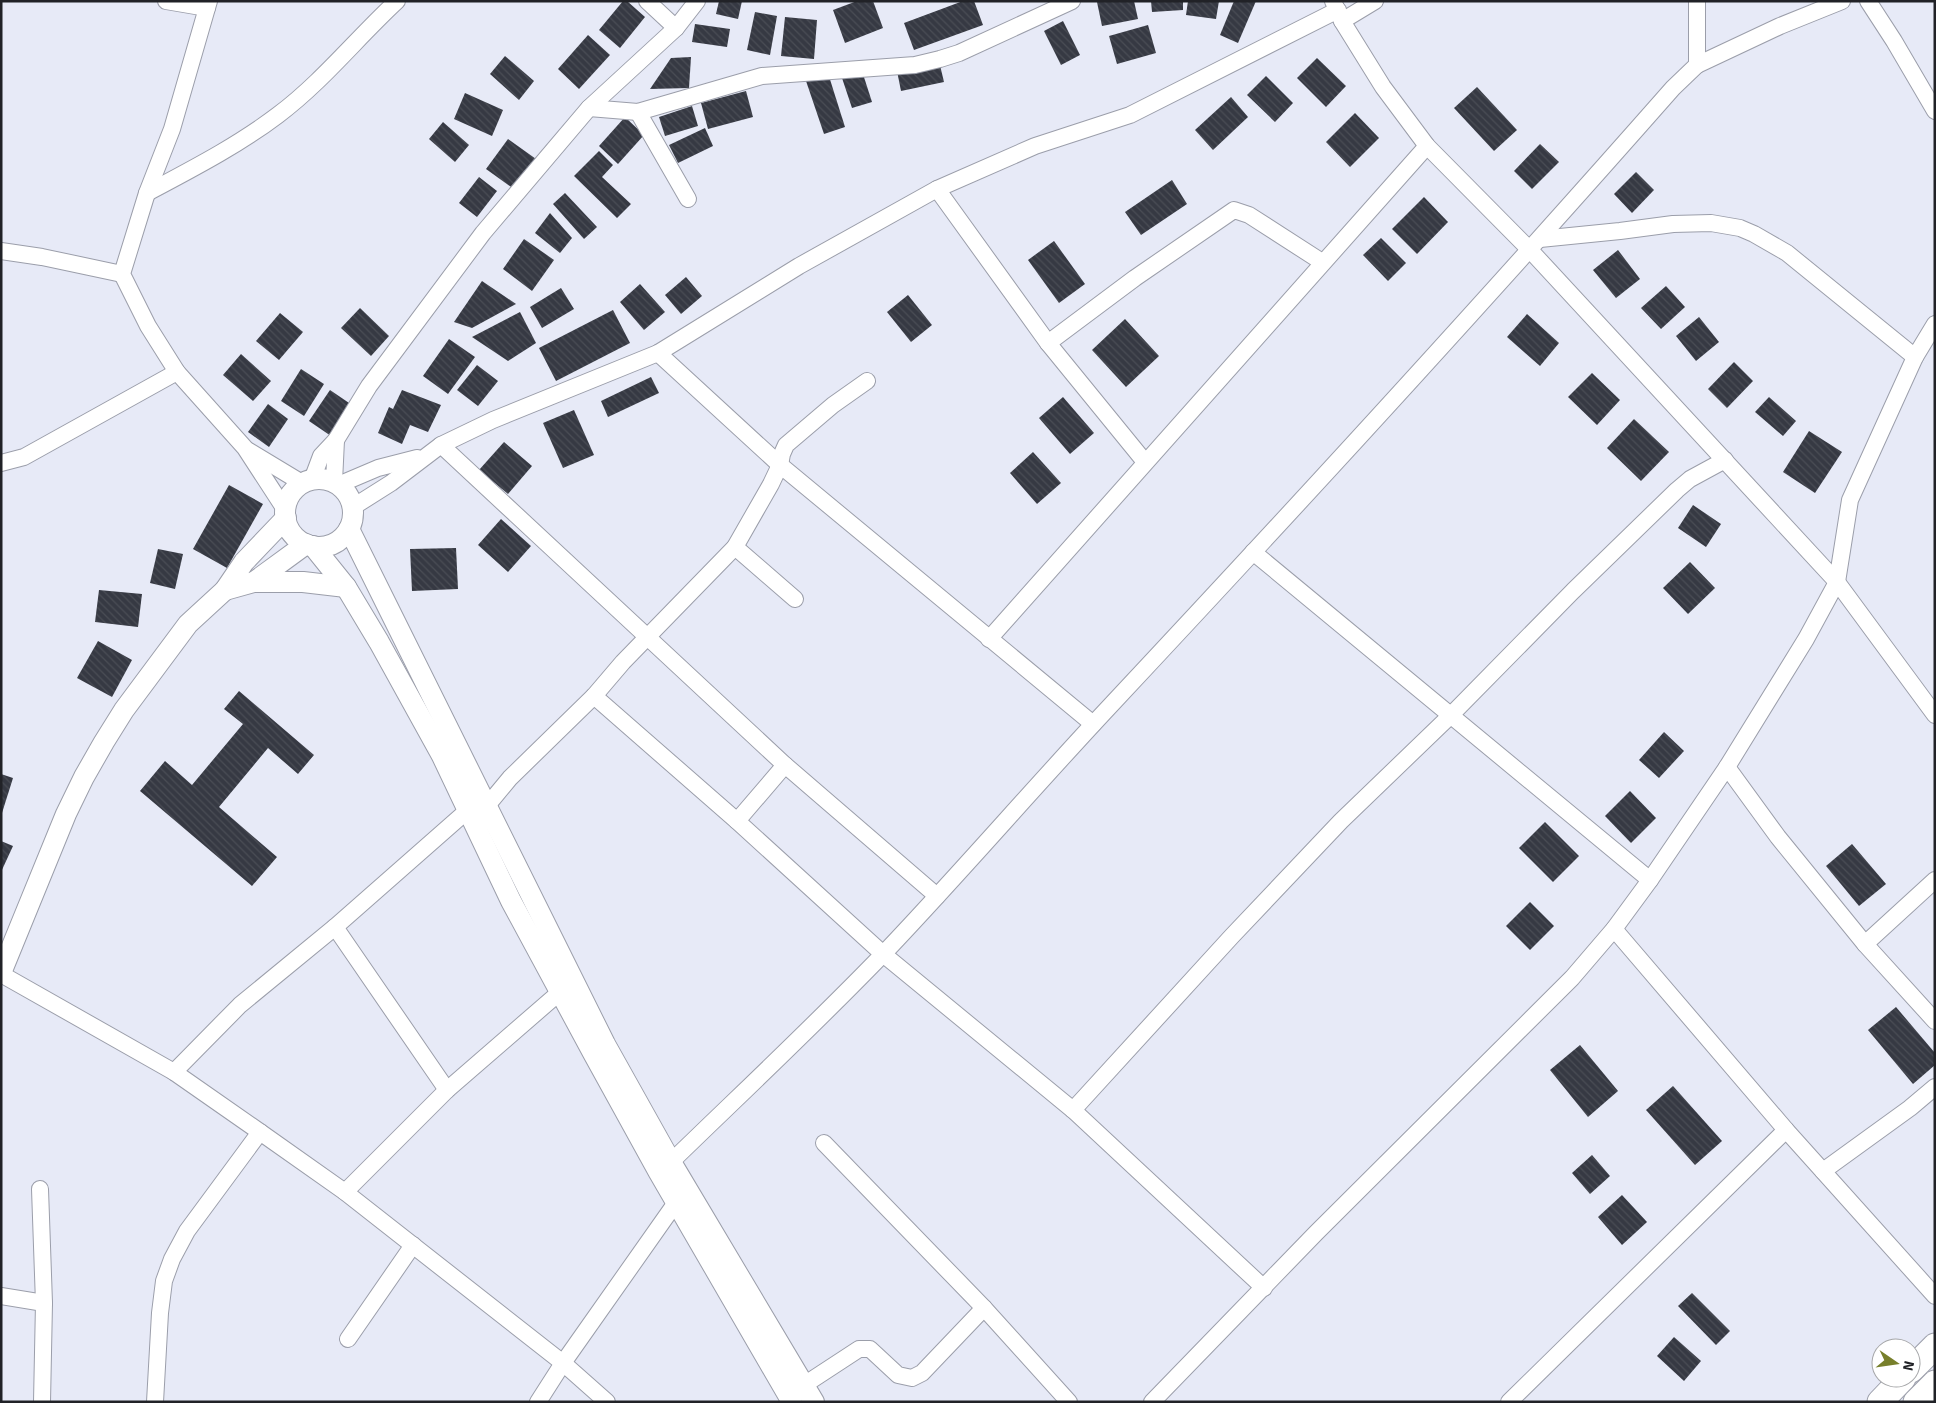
<svg xmlns="http://www.w3.org/2000/svg" width="1936" height="1403" font-family="Signika,sans-serif">
  <style>
    .building { fill: url(#building-back-hatch) }
    .lines { fill: none; stroke-linecap: round; stroke-linejoin: round }
    .minor-casing { stroke: #9b9eaa; stroke-width: 18 }
    .tertiary-casing { stroke: #9b9eaa; stroke-width: 22 }
    .primary-casing { stroke: #9b9eaa; stroke-width: 27 }
    .minor { stroke: #fff; stroke-width: 16 }
    .tertiary { stroke: #fff; stroke-width: 20 }
    .primary { stroke: #fff; stroke-width: 25 }
  </style>
  <defs>
    <pattern id="building-back-hatch" width="6" height="6" patternUnits="userSpaceOnUse" patternTransform="scale(1.25)"><rect width="6" height="6" fill="#363943"/><path d="M-1 5l2 2M0 0l6 6M5-1l2 2" fill="none" stroke="#4a4d55"/></pattern>
  </defs>
  <rect width="100%" height="100%" fill="#e7eaf7"/>
  <g class="building">
    <polygon points="623,1 627,1 645,17 620,48 599,30"/>
    <polygon points="719,1 742,1 738,19 716,14"/>
    <polygon points="857,1 873,1 883,28 845,43 833,10"/>
    <polygon points="963,1 974,1 983,25 914,50 904,23"/>
    <polygon points="1134,1 1138,19 1102,26 1097,2"/>
    <polygon points="1151,1 1183,1 1183,10 1152,12"/>
    <polygon points="1188,1 1219,1 1216,19 1186,15"/>
    <polygon points="1234,1 1256,1 1238,43 1220,35"/>
    <polygon points="755,12 777,16 770,55 747,50"/>
    <polygon points="785,17 817,20 814,59 781,56"/>
    <polygon points="1063,21 1080,55 1061,65 1044,31"/>
    <polygon points="695,24 730,29 727,47 692,42"/>
    <polygon points="1148,25 1156,53 1117,64 1109,36"/>
    <polygon points="588,35 610,55 579,89 558,69"/>
    <polygon points="505,56 534,81 519,100 490,74"/>
    <polygon points="691,57 689,88 650,89 671,58"/>
    <polygon points="1317,58 1346,86 1326,107 1297,78"/>
    <polygon points="939,61 944,82 901,91 897,71"/>
    <polygon points="827,70 845,127 824,134 805,78"/>
    <polygon points="862,71 872,102 852,108 842,78"/>
    <polygon points="1266,76 1293,103 1275,122 1247,95"/>
    <polygon points="1477,87 1517,130 1494,151 1454,108"/>
    <polygon points="746,91 753,117 708,129 701,103"/>
    <polygon points="465,93 503,110 492,136 454,119"/>
    <polygon points="1231,97 1248,117 1213,150 1195,130"/>
    <polygon points="692,106 698,126 665,136 659,117"/>
    <polygon points="1355,113 1379,138 1350,167 1326,142"/>
    <polygon points="625,117 644,135 618,164 599,146"/>
    <polygon points="443,122 469,145 455,162 429,139"/>
    <polygon points="705,128 713,146 678,163 669,145"/>
    <polygon points="508,139 536,159 514,189 486,169"/>
    <polygon points="1540,144 1559,162 1532,189 1514,171"/>
    <polygon points="599,151 613,165 602,177 631,204 617,218 574,176"/>
    <polygon points="1636,172 1654,190 1632,213 1614,194"/>
    <polygon points="479,177 497,191 477,217 459,203"/>
    <polygon points="1172,180 1187,204 1141,235 1125,212"/>
    <polygon points="565,193 597,227 584,239 553,204"/>
    <polygon points="1424,197 1448,222 1417,254 1392,229"/>
    <polygon points="550,213 572,238 560,253 535,233"/>
    <polygon points="1381,238 1406,263 1388,281 1363,255"/>
    <polygon points="524,239 554,260 532,291 503,269"/>
    <polygon points="1054,241 1085,284 1059,303 1028,260"/>
    <polygon points="1618,250 1640,279 1616,298 1593,270"/>
    <polygon points="686,277 702,296 681,314 665,295"/>
    <polygon points="482,281 516,304 472,328 454,322"/>
    <polygon points="640,284 665,312 644,330 620,302"/>
    <polygon points="1666,286 1685,307 1661,329 1641,308"/>
    <polygon points="561,288 574,309 542,328 530,307"/>
    <polygon points="908,295 932,325 911,342 887,312"/>
    <polygon points="360,308 389,336 371,356 341,328"/>
    <polygon points="613,310 630,343 556,381 539,348"/>
    <polygon points="520,312 536,343 508,361 472,337"/>
    <polygon points="280,313 303,332 279,360 256,341"/>
    <polygon points="1527,314 1559,343 1540,366 1507,337"/>
    <polygon points="1699,317 1719,342 1696,361 1676,336"/>
    <polygon points="1125,319 1159,356 1126,387 1092,350"/>
    <polygon points="449,339 475,357 448,394 423,376"/>
    <polygon points="241,354 271,381 253,401 223,375"/>
    <polygon points="1734,362 1753,381 1727,408 1708,389"/>
    <polygon points="477,365 498,381 478,406 457,390"/>
    <polygon points="301,369 324,384 304,416 281,401"/>
    <polygon points="1592,373 1620,400 1597,425 1568,397"/>
    <polygon points="651,377 659,393 608,417 601,401"/>
    <polygon points="330,390 352,405 331,436 309,421"/>
    <polygon points="402,390 441,405 428,432 410,425 402,444 378,433 389,407 393,409"/>
    <polygon points="1063,397 1094,433 1070,454 1039,418"/>
    <polygon points="1769,397 1796,421 1783,436 1755,412"/>
    <polygon points="268,404 288,419 269,447 248,432"/>
    <polygon points="574,410 594,455 563,468 543,423"/>
    <polygon points="1634,419 1669,452 1641,481 1607,448"/>
    <polygon points="1809,431 1842,452 1815,493 1783,472"/>
    <polygon points="504,442 532,466 508,494 479,470"/>
    <polygon points="1033,452 1061,483 1037,504 1010,473"/>
    <polygon points="229,485 263,504 227,568 193,549"/>
    <polygon points="1693,505 1721,524 1706,547 1678,528"/>
    <polygon points="501,519 531,546 508,572 478,545"/>
    <polygon points="456,548 458,589 412,591 410,549"/>
    <polygon points="158,549 183,554 175,589 150,583"/>
    <polygon points="1690,562 1715,588 1688,614 1663,588"/>
    <polygon points="99,590 142,594 138,627 95,622"/>
    <polygon points="98,641 132,660 112,697 77,678"/>
    <polygon points="239,691 314,755 298,774 268,748 219,807 277,857 252,886 140,791 165,761 192,785 243,724 224,709"/>
    <polygon points="1664,732 1684,751 1659,778 1639,760"/>
    <polygon points="1,774 13,778 2,813 1,813"/>
    <polygon points="1630,791 1656,818 1631,843 1605,816"/>
    <polygon points="1545,822 1579,856 1553,882 1519,848"/>
    <polygon points="1,841 13,846 1,872"/>
    <polygon points="1852,844 1886,884 1859,906 1826,866"/>
    <polygon points="1530,902 1554,926 1530,950 1506,926"/>
    <polygon points="1896,1007 1935,1053 1935,1065 1913,1084 1868,1030"/>
    <polygon points="1580,1045 1618,1091 1588,1117 1550,1070"/>
    <polygon points="1673,1086 1722,1141 1695,1165 1646,1110"/>
    <polygon points="1592,1155 1610,1176 1590,1194 1572,1173"/>
    <polygon points="1622,1195 1647,1222 1622,1245 1598,1217"/>
    <polygon points="1692,1293 1730,1331 1716,1345 1678,1306"/>
    <polygon points="1674,1337 1701,1361 1684,1381 1657,1356"/>
  </g>
  <g class="lines">
    <defs>
      <g id="minor">
        <polyline points="166,1 207,8"/>
        <polyline points="209,1 172,129 147,193 122,274 148,326 177,372 245,448 286,511"/>
        <polyline points="647,1 676,28"/>
        <polyline points="1333,1 1342,21 1383,87 1427,146 1530,250 1837,582 1935,715"/>
        <polyline points="1868,1 1894,41 1935,111"/>
        <polyline points="1342,21 1375,1"/>
        <polyline points="1697,65 1780,26 1842,1"/>
        <polyline points="589,108 638,112 762,76 915,65 940,59 959,53 1072,1"/>
        <polyline points="638,112 688,199"/>
        <polyline points="937,189 1048,343 1145,462"/>
        <path d="M147,193c45,-24 90,-47 131,-78 44,-33 79,-77 119,-114"/>
        <polyline points="1540,239 1620,231 1673,224 1711,223 1740,228 1754,234 1787,253 1915,357"/>
        <polyline points="1,251 42,257 122,274"/>
        <polyline points="1048,343 1135,278 1234,210 1249,215 1322,262"/>
        <polyline points="658,353 780,465 1093,724"/>
        <polyline points="441,445 785,765 937,896"/>
        <polyline points="249,451 302,483"/>
        <polyline points="1,463 24,457 177,372"/>
        <polyline points="312,480 321,456 336,440 369,386 483,233 589,108 676,28 697,1"/>
        <polyline points="334,482 336,440"/>
        <polyline points="338,485 378,468 417,458"/>
        <polyline points="353,507 391,483 441,445 493,420 658,353 799,266 937,189 1035,146 1130,115 1338,10"/>
        <polyline points="735,547 795,599"/>
        <polyline points="1253,552 1650,880"/>
        <polyline points="989,639 1427,146"/>
        <polyline points="594,696 737,821 883,954 1073,1110 1264,1288"/>
        <polyline points="1727,767 1778,837 1865,944 1935,880"/>
        <polyline points="486,807 510,778 594,696 623,662 735,547 771,484 780,465 782,454 786,445 833,405 867,381"/>
        <polyline points="737,821 785,765"/>
        <polyline points="335,927 447,1090"/>
        <polyline points="1614,929 1786,1130 1935,1296"/>
        <polyline points="1865,944 1935,1021"/>
        <polyline points="1,974 174,1072 260,1132 345,1192 563,1363 607,1402"/>
        <polyline points="174,1072 240,1005 335,927 468,810"/>
        <polyline points="1073,1110 1232,936 1341,821 1450,716 1573,591 1677,490 1690,479 1725,460"/>
        <polyline points="824,1143 984,1308 1069,1402"/>
        <path d="M662,1169l9,-7c72,-70 146,-139 216,-212 76,-80 148,-164 224,-245 190,-203 378,-408 562,-617l24,-23v-64"/>
        <polyline points="1823,1171 1910,1108 1935,1087"/>
        <polyline points="40,1189 44,1303 42,1402"/>
        <polyline points="345,1192 447,1090 560,992"/>
        <polyline points="1,1296 44,1303"/>
        <polyline points="348,1339 413,1245"/>
        <polyline points="804,1385 859,1349 870,1349 898,1375 912,1378 922,1373 984,1308"/>
        <polyline points="155,1402 160,1313 164,1281 172,1259 187,1231 260,1132"/>
        <polyline points="538,1402 563,1363 682,1194"/>
        <polyline points="1152,1402 1316,1233 1572,978 1614,929 1650,880 1727,767 1806,639 1837,582 1850,500 1915,357 1935,324"/>
        <polyline points="1509,1402 1786,1130"/>
      </g>
      <g id="tertiary">
        <circle cx="319" cy="513" r="34"/>
        <polyline points="349,529 605,1044 671,1162 814,1402"/>
        <polyline points="313,546 346,587 379,642 442,756 511,901 593,1053 658,1171 792,1402"/>
        <polyline points="254,582 303,582 346,587"/>
        <polyline points="225,590 254,582 306,544"/>
        <polyline points="1,973 66,814 84,777 104,742 124,710 188,624 225,590 244,562 286,518"/>
      </g>
      <g id="primary">
        <polyline points="1911,1370 1935,1346"/>
        <polyline points="1880,1402 1903,1378"/>
        <polyline points="1916,1402 1935,1383"/>
      </g>
    </defs>
    <use href="#minor" class="minor-casing"/>
    <use href="#tertiary" class="tertiary-casing"/>
    <use href="#primary" class="primary-casing"/>
    <use href="#minor" class="minor"/>
    <use href="#tertiary" class="tertiary"/>
    <use href="#primary" class="primary"/>
  </g>
  <rect width="1936" height="1403" fill="none" stroke="#212227" stroke-width="5"/>
  <g transform="translate(1896 1363) rotate(103)"><circle r="24" fill="#ffffff" stroke="#a6a7a9"/>
  <path d="M0-4L9 19L0 12L-9 19Z" fill="#777f2b"/>
  <text y="-8" font-size="14" font-weight="bold" text-anchor="middle" fill="#212227">N</text>
  </g>
</svg>
